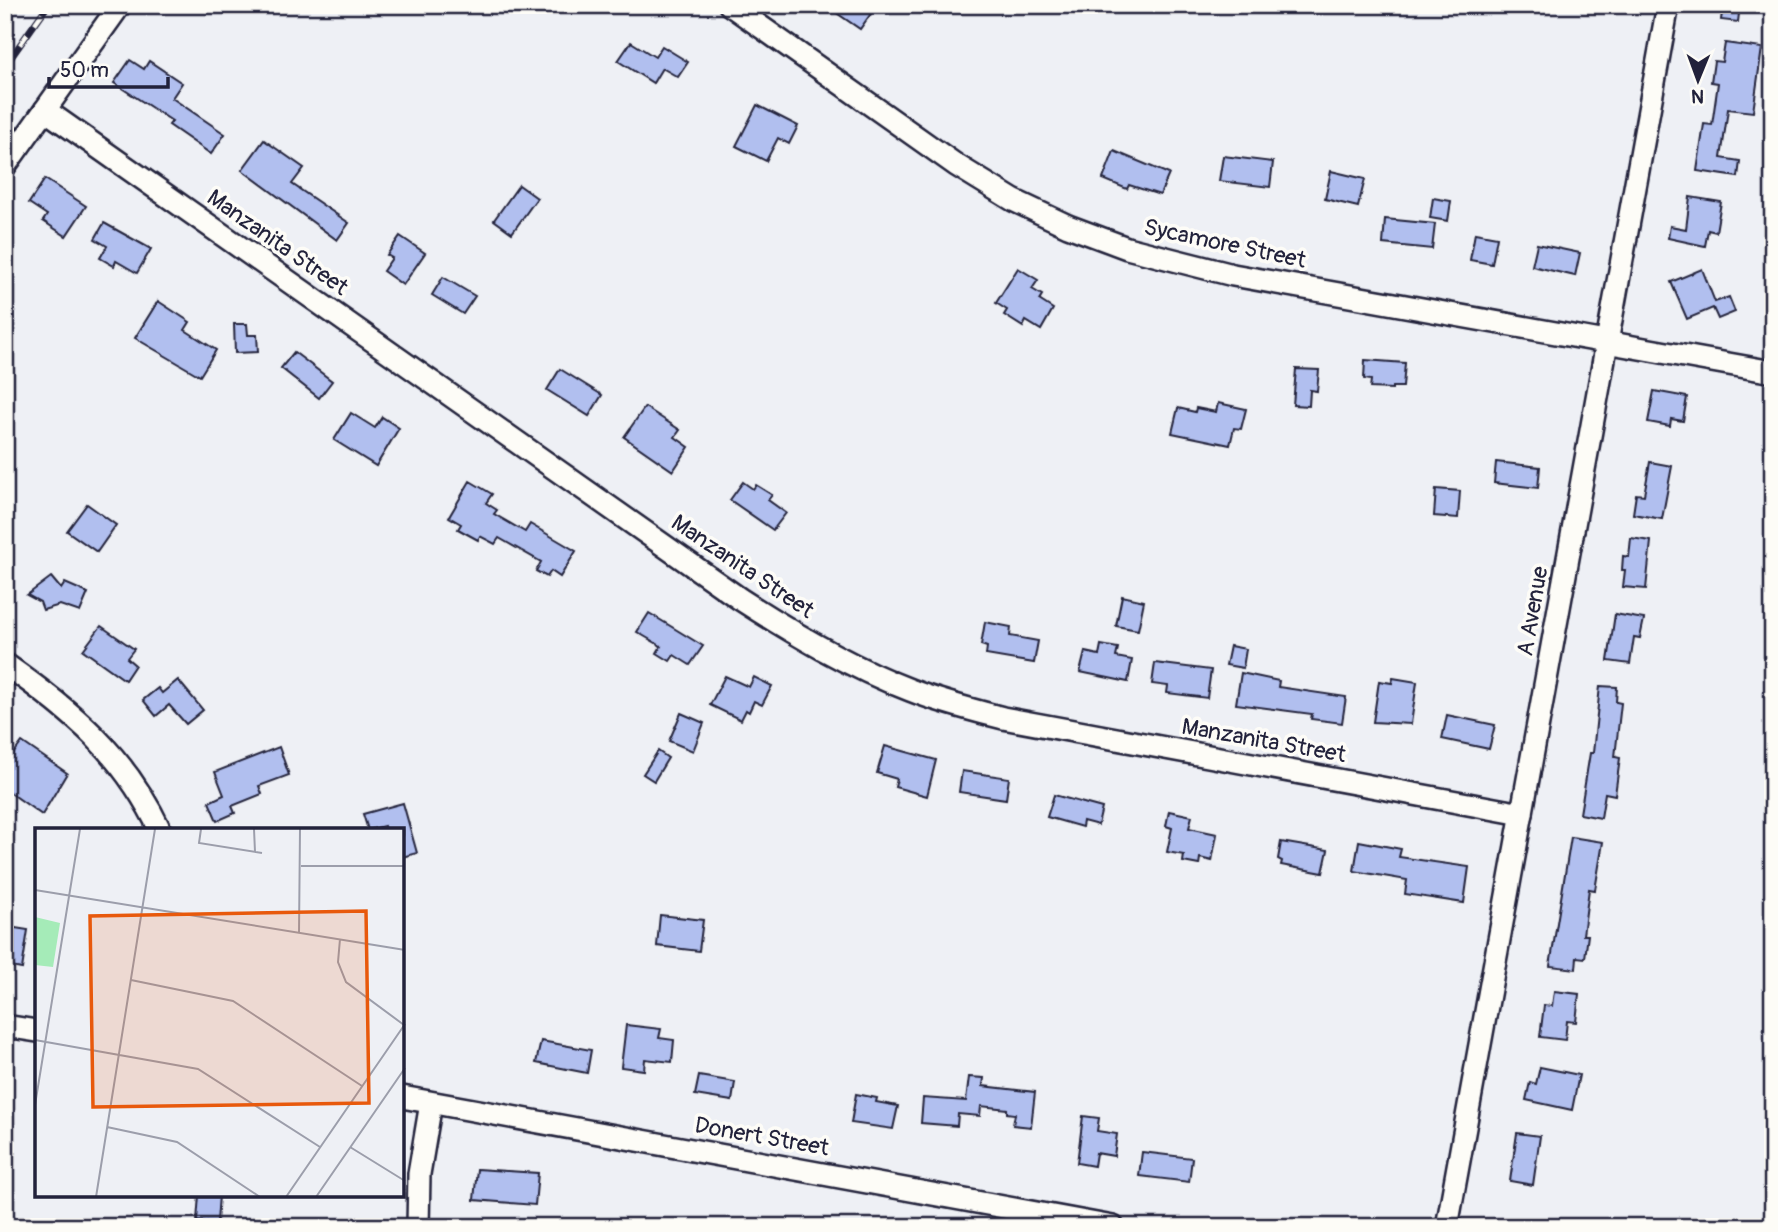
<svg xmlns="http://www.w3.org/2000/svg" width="1778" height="1232" font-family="Pangolin,sans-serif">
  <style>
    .building { fill: #b1bfef; stroke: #22223b; stroke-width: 2 }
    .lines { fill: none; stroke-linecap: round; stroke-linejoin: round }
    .minor-casing { stroke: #22223b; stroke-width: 26 }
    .minor { stroke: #fdfcf7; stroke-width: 21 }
    .rail-casing { stroke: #22223b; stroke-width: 7 }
    .rail { stroke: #fdfcf7; stroke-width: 4.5; stroke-dasharray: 13; stroke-linecap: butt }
    .labels { text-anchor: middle; stroke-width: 7; stroke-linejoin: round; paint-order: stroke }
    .street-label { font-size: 23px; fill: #22223b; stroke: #fdfcf7 }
    .inset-road { fill: none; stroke: #9c9eab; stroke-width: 2 }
    .view { fill: #e8590c; fill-opacity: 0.15; stroke: #e8590c; stroke-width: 3.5 }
    .inset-edge { fill: none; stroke: #22223b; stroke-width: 3.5 }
  </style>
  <rect width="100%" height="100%" fill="#eef0f5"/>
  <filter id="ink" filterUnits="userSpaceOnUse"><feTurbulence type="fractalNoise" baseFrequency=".0143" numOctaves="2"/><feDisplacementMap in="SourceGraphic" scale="14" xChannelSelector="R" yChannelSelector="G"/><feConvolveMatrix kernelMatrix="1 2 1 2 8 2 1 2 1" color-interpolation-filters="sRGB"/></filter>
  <g filter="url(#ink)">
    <g class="building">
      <polygon points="825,5 877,5 860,29"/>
      <polygon points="1723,5 1740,5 1738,22 1721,20"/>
      <polygon points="631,42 655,57 662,46 688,62 678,77 662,68 653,83 618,61"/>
      <polygon points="1725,43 1762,48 1753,112 1728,109 1721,158 1740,161 1738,177 1697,171 1704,124 1712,125 1718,83 1711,82 1714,61 1722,62"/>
      <polygon points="130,60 144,69 149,61 182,83 172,98 225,134 211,154 169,125 172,121 114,83"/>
      <polygon points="757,105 798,126 789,144 778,138 766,161 736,146"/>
      <polygon points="264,140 304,168 292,184 349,223 337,240 242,170"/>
      <polygon points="1114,151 1169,174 1160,195 1129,185 1127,189 1103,179"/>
      <polygon points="1223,156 1273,162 1270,187 1219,181"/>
      <polygon points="1331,171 1365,179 1358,207 1325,199"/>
      <polygon points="45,179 86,206 66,236 43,221 47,215 29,203"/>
      <polygon points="519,185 537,198 512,233 494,220"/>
      <polygon points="1690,197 1721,202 1716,232 1708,230 1705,246 1668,238 1670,226 1686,229"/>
      <polygon points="1433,198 1451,201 1448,221 1430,218"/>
      <polygon points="1385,219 1435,224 1432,249 1383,244"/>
      <polygon points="104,223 151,249 137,273 116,261 114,266 100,258 107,246 95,239"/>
      <polygon points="1475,233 1497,237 1492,264 1470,260"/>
      <polygon points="400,236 425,253 403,285 383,271 392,258 387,255"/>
      <polygon points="1537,244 1580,253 1575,276 1532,266"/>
      <polygon points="1018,268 1038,280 1032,289 1042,295 1039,300 1053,309 1041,330 1026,321 1023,327 1004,315 1007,310 996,303"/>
      <polygon points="1702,269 1715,302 1729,297 1735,312 1718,319 1713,308 1687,319 1671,282"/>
      <polygon points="443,277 475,296 463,314 432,295"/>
      <polygon points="158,301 190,322 185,330 216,350 200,376 135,338"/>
      <polygon points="234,324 247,324 248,335 257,335 258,352 235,353"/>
      <polygon points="294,352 332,381 319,398 281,368"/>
      <polygon points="1365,360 1405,363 1403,387 1392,387 1392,389 1370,388 1371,380 1364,379"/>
      <polygon points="560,369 602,395 589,416 547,390"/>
      <polygon points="1296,369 1319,370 1317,391 1310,390 1309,406 1293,405"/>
      <polygon points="1654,391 1687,397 1683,421 1671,419 1670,426 1648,422"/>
      <polygon points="1218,403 1246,409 1241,429 1234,428 1230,445 1172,433 1178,408 1195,412 1196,408 1216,412"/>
      <polygon points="645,407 680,430 675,437 689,447 673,471 624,437"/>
      <polygon points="351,413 375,428 382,417 399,428 376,466 334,440"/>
      <polygon points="1496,462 1540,467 1538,488 1494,483"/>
      <polygon points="1650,462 1672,466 1662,519 1633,514 1636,494 1644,495"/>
      <polygon points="470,481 492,494 486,503 497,510 494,514 525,532 530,524 576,551 560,577 551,571 547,577 536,571 541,562 499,538 495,544 480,536 478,540 458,529 461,524 449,517"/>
      <polygon points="743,482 753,489 756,485 772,495 768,500 786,513 773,530 730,500"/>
      <polygon points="1436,489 1460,491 1458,518 1434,516"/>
      <polygon points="87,504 116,525 97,552 67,531"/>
      <polygon points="1631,538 1651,541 1646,589 1623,587 1625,570 1622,570 1623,556 1629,557"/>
      <polygon points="51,577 61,589 65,583 88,593 80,612 60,605 43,610 40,602 27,595"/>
      <polygon points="1122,596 1144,601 1138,630 1116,626"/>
      <polygon points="649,613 703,646 690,665 674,655 670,661 657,653 661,646 637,632"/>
      <polygon points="1615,614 1644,619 1640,638 1634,637 1630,664 1608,661"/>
      <polygon points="985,622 1011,627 1010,636 1038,641 1034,663 986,655 987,647 981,645"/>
      <polygon points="101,626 134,649 127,658 135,665 125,680 83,650"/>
      <polygon points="1101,645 1118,648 1116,657 1132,660 1128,682 1080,672 1085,652 1099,655"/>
      <polygon points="1230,646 1246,649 1243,668 1226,665"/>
      <polygon points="1155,663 1211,670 1207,698 1167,693 1168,686 1152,684"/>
      <polygon points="1241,673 1279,681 1278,687 1346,697 1342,723 1311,719 1312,714 1236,704"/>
      <polygon points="725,676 749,687 754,677 772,686 762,705 754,701 749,712 746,710 741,720 710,705"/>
      <polygon points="1393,678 1417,682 1411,724 1373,722 1379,681 1392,683"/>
      <polygon points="178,680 203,710 186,724 169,705 156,716 143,700 158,688 162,693"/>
      <polygon points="1600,686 1617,687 1616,702 1621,703 1615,757 1620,758 1615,795 1605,793 1601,818 1580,814 1590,753 1593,753"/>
      <polygon points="681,713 704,723 693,751 669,741"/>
      <polygon points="1447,715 1495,725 1489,749 1442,739"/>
      <polygon points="22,742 67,773 42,815 5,789 5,765"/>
      <polygon points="885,746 936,760 927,796 895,787 897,779 877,773"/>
      <polygon points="279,747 289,775 259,786 262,794 232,806 235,813 217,821 209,802 224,795 215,772"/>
      <polygon points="658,751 668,758 654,781 643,774"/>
      <polygon points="962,771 1009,778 1006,799 959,792"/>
      <polygon points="1054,795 1102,808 1098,825 1083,821 1082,827 1047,817"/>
      <polygon points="403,803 417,853 402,857 402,830 385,830 384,826 368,830 363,814"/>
      <polygon points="1169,811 1192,816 1189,828 1217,834 1212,861 1200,858 1199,865 1183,862 1184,855 1167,852 1172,828 1166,826"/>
      <polygon points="1571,837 1603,842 1595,890 1589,889 1583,935 1588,935 1585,958 1577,957 1576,969 1550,966"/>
      <polygon points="1359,841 1401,849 1399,857 1469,867 1464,903 1405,894 1407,880 1354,871"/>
      <polygon points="1281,842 1328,850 1323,873 1281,865 1282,861 1278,859"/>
      <polygon points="660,915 703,920 699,951 657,946"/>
      <polygon points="9,927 28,930 22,969 5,966 5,934 8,934"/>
      <polygon points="1554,991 1579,994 1576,1022 1567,1021 1565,1040 1540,1037 1544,1005 1552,1006"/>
      <polygon points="626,1025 661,1029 659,1038 674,1040 672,1062 645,1059 644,1070 621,1067"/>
      <polygon points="541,1041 591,1050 587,1073 536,1063"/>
      <polygon points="1540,1067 1579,1075 1572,1110 1526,1100 1530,1082 1536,1084"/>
      <polygon points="699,1076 735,1082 732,1101 695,1095"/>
      <polygon points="969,1077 984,1078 983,1086 1035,1092 1031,1127 1013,1125 1015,1114 1007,1113 1007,1109 981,1106 980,1116 958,1114 957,1126 921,1123 923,1098 966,1101"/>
      <polygon points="856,1094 877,1098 876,1102 898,1106 893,1129 851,1123"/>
      <polygon points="1083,1116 1099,1118 1097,1131 1117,1134 1114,1156 1096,1153 1094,1166 1077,1163"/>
      <polygon points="1517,1133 1540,1136 1533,1185 1510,1181"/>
      <polygon points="1142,1152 1192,1158 1189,1182 1139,1176"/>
      <polygon points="477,1169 538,1173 535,1205 474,1200"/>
      <polygon points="199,1195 219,1195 217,1222 197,1221"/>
    </g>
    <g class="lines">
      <defs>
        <g id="minor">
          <polyline points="730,5 956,165 1013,200 1068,226 1127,248 1233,275 1773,372"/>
          <path d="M45,110l695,489c54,35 110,68 170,91 30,12 62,20 93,28l519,96"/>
          <polyline points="5,166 120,5"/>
          <path d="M5,664c67,47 119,90 155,166"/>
          <polyline points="5,1026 37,1031"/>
          <polyline points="402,1097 1113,1227"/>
          <polyline points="418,1227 419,1174 431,1103"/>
          <polyline points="1447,1227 1668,5"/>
        </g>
      </defs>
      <use href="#minor" class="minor-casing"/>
      <use href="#minor" class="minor"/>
      <defs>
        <polyline id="rail" points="5,66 48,5"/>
      </defs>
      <use href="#rail" class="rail-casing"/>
      <use href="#rail" class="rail"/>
    </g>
  </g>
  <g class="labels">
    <g class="street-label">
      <text transform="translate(278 242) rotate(35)" y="8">Manzanita Street</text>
      <text transform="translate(1225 243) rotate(12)" y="8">Sycamore Street</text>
      <text transform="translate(743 566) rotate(34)" y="8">Manzanita Street</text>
      <text transform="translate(1532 611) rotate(-80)" y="8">A Avenue</text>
      <text transform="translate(1264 740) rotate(10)" y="8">Manzanita Street</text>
      <text transform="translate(762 1136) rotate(10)" y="8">Donert Street</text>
    </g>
  </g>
  <g transform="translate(35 828)">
    <rect width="369" height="369" fill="#eef0f5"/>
    <path d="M0,89l25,6 -7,44 -18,-2z" fill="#a5ebb8"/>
    <path class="inset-road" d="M166,1l-2,14 63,10M219,1l1,23M266,38h104M0,62l370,60M264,105l1,-104M305,111l-2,23 8,20 58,43M96,152l102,21 129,85M0,212l163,29 122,78M0,277l45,-276M72,299l70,15 83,55M315,319l55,34M61,369l59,-368M251,369l119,-173M281,369l89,-129"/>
    <path class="view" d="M331,83l3,192 -276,4 -3,-191z"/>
    <rect width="369" height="369" class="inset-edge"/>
  </g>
  <rect width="1778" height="1232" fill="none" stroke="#fdfcf7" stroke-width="28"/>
  <rect x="14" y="14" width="1750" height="1204" fill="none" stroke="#22223b" stroke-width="2.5" filter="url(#ink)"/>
  <g transform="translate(1698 80) rotate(181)" stroke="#fdfcf7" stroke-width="5" paint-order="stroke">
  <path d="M0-5L12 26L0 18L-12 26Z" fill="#22223b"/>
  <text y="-10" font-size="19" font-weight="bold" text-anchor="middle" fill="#22223b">N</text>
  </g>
  <path d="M49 77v10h119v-10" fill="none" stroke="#22223b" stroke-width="3.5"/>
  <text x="60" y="77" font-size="21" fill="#22223b" stroke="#fdfcf7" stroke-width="5" paint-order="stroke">50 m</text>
</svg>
